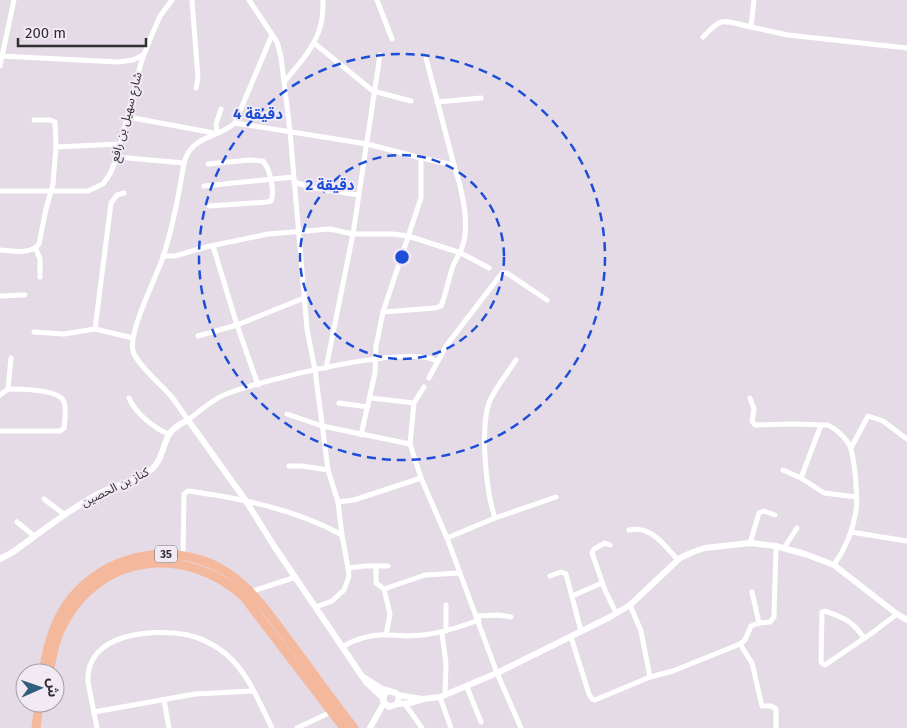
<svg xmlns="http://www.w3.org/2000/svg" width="907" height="728" font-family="'Fira Sans','Noto Sans Arabic',sans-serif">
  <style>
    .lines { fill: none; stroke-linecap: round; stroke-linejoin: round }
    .minor { stroke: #fff; stroke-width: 5 }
    .tertiary { stroke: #fff; stroke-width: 6 }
    .trunk { stroke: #f4b89c; stroke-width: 9 }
    .ring { fill: none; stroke: #1d4ed8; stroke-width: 2.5; stroke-dasharray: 9 6 }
    .labels { text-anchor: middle; stroke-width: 4; stroke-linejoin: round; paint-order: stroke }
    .shield { fill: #f1e9f4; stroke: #6b676d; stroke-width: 1 }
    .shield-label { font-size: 11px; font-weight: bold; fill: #322f33 }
    .street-label { font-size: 12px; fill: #322f33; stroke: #f1e9f4 }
    .centre { fill: #1d4ed8; stroke: #f1e9f4; stroke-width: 2.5 }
    .ring-label { font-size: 15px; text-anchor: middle; font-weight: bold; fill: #1d4ed8; stroke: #f1e9f4; stroke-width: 4; stroke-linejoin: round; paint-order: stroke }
  </style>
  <rect width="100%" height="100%" fill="#e4dbe6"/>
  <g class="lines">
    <g class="minor">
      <polyline points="192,0 198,78 196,88"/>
      <polyline points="249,0 277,42 281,57 290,131 307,329 315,370 328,470 338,502 342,535 348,568 349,576 344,590 332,601 316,607"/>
      <polyline points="377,0 392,39"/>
      <polyline points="751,27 788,35 907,48"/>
      <path d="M703,37c21,-22 19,-16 48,-10l3,-27"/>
      <polyline points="314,43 373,91 411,101"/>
      <polyline points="0,56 118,62 133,60 143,55"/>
      <polyline points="426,58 454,165"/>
      <polyline points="0,66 14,0"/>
      <path d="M285,81c14,-17 31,-35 36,-57 2,-8 2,-16 2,-24"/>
      <polyline points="437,102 481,98"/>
      <polyline points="128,117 214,133"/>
      <polyline points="34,120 50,120 55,122 56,147"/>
      <polyline points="235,123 367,144 421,158 421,198 383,312 376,346 375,373 361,435"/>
      <polyline points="217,132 216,124 221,109"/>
      <path d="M117,157l67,6c7,-28 33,-24 51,-40l37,-88"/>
      <path d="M184,163c-5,31 -11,64 -21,94 -7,21 -35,75 -30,94 3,12 28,34 37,44 7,8 12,17 18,25 12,-9 25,-21 38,-26 36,-14 180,-50 211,-33"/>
      <path d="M208,164l41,-4 14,1c7,8 12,30 8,40l-4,1 -58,4"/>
      <polyline points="294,182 313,188 359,195"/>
      <polyline points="204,186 293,177"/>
      <polyline points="0,191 88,191 103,184 110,174 117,157 141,63 148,44 160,16 172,0"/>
      <polyline points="213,246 237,325 258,385"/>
      <polyline points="36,249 40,259 40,277"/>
      <path d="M0,250c12,1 31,5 39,-6l7,-35 7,-25 3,-37 64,-3"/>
      <polyline points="163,256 175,256 206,247 268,234 330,229 353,234 393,234 408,236 461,253 489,268"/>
      <polyline points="0,296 25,295"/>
      <path d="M383,312l52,-4 6,-2c5,-12 7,-25 11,-37 3,-10 10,-18 12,-28 5,-22 -3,-56 -10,-76l-33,-7"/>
      <polyline points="95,329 111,203 117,195 124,193"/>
      <polyline points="34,332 64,334 95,329 133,338"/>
      <polyline points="198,336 237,325 304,298"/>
      <polyline points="326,368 353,234 380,55"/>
      <polyline points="429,378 446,346 502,273 507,273 547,300"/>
      <polyline points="424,387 414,403 410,444 421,478 447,538 497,673 521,728"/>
      <polyline points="8,389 11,358"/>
      <path d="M0,395l8,-6c12,0 48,0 55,11 4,6 2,20 1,28l-4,3h-60"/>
      <path d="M129,398c7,16 24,29 39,36"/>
      <polyline points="371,398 414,403"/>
      <path d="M750,398l4,11 -2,12 3,4 40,-1 32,1c9,3 22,16 24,24 4,15 7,48 5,62 -3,20 -11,38 -22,54"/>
      <polyline points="339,403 368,407"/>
      <polyline points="287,414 322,426 410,444"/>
      <polyline points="851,448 868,416 883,421 907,439"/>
      <polyline points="289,466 302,466 328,470"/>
      <polyline points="783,470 801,478 824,493 857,497"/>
      <polyline points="801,478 821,425"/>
      <polyline points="44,499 65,515"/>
      <polyline points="338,502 354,500 421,478"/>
      <path d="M495,518c-9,-27 -15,-88 -6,-115 4,-12 20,-32 27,-43"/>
      <polyline points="17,522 34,536"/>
      <path d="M629,530c22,-5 35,15 49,30"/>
      <polyline points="851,532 907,541"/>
      <polyline points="447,538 495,518 556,497"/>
      <polyline points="750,543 759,513 764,511 775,515"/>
      <polyline points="610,545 605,543 594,549 592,553 605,590 616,613"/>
      <polyline points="776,546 774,617 770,622 759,623 751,626 745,640 740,644 752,663 762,706 771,706 776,709 776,728"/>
      <polyline points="784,548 797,528"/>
      <path d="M183,555l1,-61 4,-3c9,1 18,3 27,4 43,7 89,19 127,40"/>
      <polyline points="376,566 376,583 384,589 425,575 460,573"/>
      <polyline points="348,568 365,566 388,566"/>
      <polyline points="550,576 561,572 566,574 581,631"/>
      <polyline points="384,589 390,614 386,635"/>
      <polyline points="250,592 296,577"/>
      <polyline points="752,592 759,623"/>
      <polyline points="572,596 602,583"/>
      <polyline points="446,605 446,631"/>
      <polyline points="630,605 641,631 650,677"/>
      <polyline points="477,616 499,615 511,617"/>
      <polyline points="442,633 446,664 445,695"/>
      <polyline points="571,637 589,694 592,699 595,700 650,677 673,671 740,644"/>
      <path d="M864,638c-13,-18 -18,-19 -39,-27l-3,1 -1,50 4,3 47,-32 25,-19"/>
      <path d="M342,647c13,-8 30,-13 45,-12 12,0 23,2 35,0 20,-2 38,-8 57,-15"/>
      <polyline points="467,687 481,722"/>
      <polyline points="440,697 451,728"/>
      <polyline points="164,700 169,728"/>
      <polyline points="405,704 422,728"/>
      <polyline points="94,712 195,694 253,691"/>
      <path d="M97,728l-9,-46c-3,-49 65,-54 100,-47 13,3 27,10 38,19 22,19 33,48 46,74"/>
      <polyline points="297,728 331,712"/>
    </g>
    <g class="tertiary">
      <path d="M0,559l13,-7c28,-20 55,-42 85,-58 17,-9 39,-12 53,-24 12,-10 11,-25 19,-37 4,-6 12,-10 18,-13l58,81 28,45 92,136 17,16"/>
      <polyline points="365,678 382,689 389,691"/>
      <polyline points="398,695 422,699 440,697 497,673 610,617 630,605 680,558 693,552 705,548 750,543 776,546 805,554 834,565 897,614 907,620"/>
      <polyline points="397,704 399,697 396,693 389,691 385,693 383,701 389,707 397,704 411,703 421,700"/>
      <polyline points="370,728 384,703"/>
    </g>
    <g class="trunk">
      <path d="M43,673c7,-47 22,-81 65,-105 44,-23 98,-17 134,16 20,18 35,41 51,62 20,27 40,55 61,82"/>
      <path d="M49,673c3,-16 6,-33 14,-48 36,-72 124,-81 181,-28l100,131"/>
      <polyline points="36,728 39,703"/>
    </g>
  </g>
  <g class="ring">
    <circle cx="402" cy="257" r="102"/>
    <circle cx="402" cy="257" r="203"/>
  </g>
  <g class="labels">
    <rect class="shield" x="155" y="545.5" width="22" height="17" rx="4"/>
    <g class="shield-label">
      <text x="166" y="558">35</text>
    </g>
    <g class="street-label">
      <text transform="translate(126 117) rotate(-75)" y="4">شارع سهيل بن رافع</text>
      <text transform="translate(115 487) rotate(-26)" y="4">كناز بن الحصين</text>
    </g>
  </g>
  <circle cx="402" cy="257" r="8" class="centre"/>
  <g class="ring-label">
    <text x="258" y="119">4 دقيقة</text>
    <text x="330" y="190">2 دقيقة</text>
  </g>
  <g transform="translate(40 688) rotate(88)"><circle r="24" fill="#f1e9f4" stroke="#a59fa7"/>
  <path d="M0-4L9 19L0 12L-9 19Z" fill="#2f5f7e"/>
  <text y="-8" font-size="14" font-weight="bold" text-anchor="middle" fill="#322f33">ش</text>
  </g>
  <path d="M18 38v8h128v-8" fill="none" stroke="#322f33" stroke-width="2.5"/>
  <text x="25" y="38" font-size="15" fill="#322f33" stroke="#f1e9f4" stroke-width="4" paint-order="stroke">200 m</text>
</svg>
